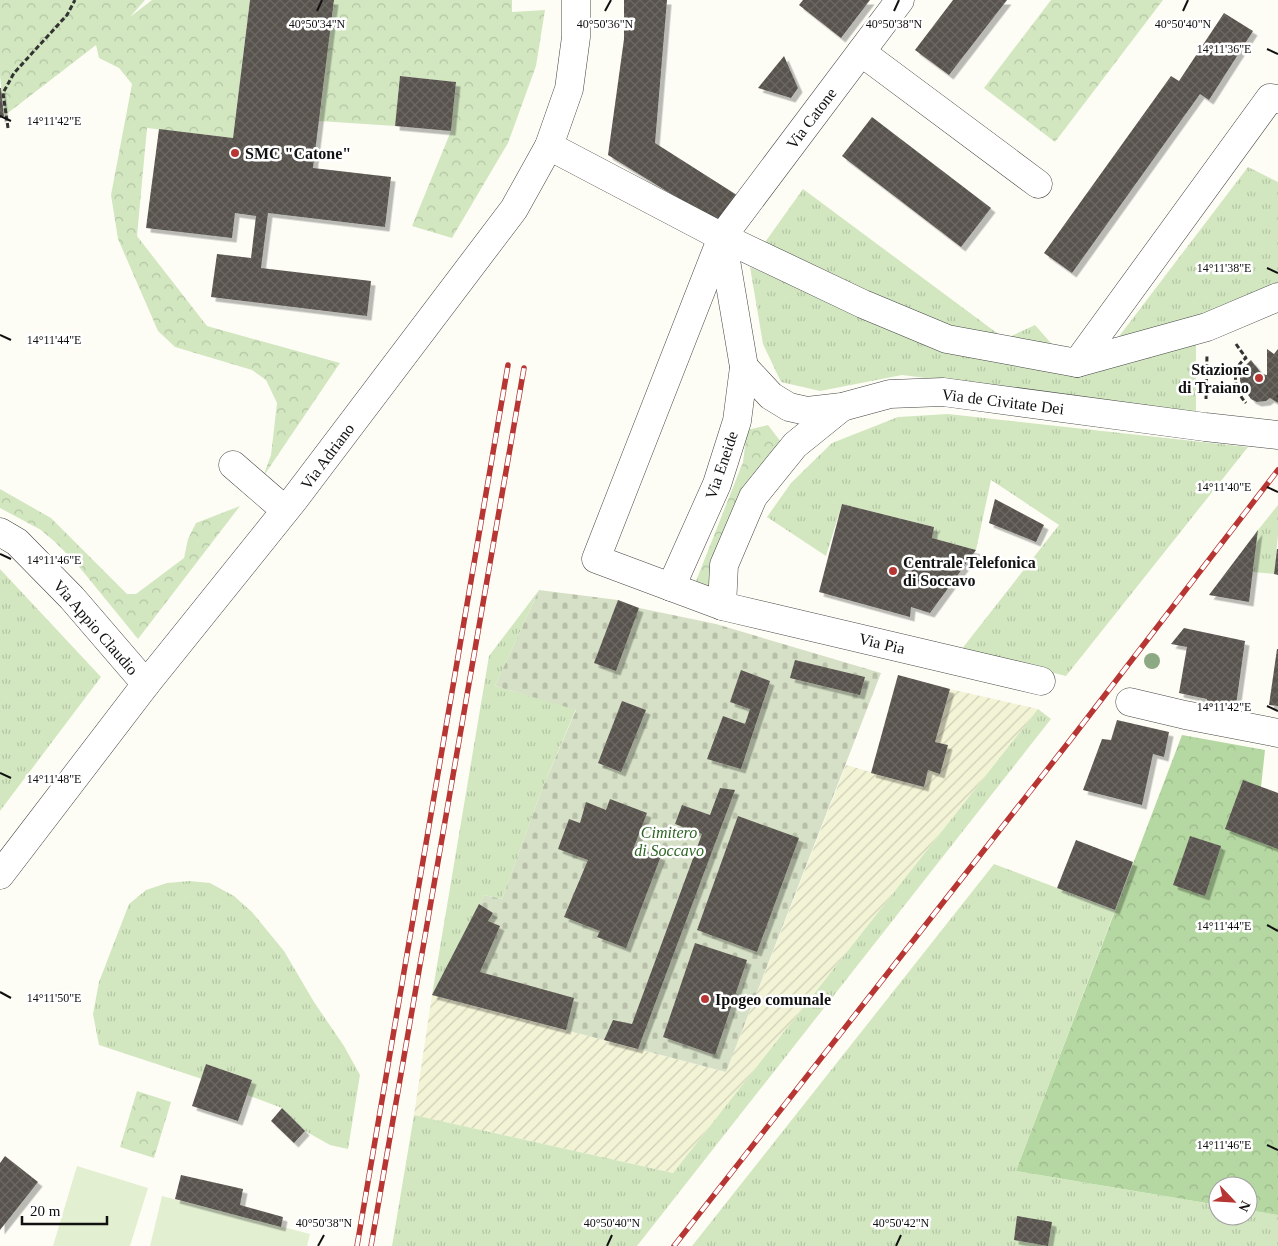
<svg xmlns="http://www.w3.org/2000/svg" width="1278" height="1246" font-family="'Times New Roman',serif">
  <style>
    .farmland { fill: url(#farmland-furrows) }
    .grass { fill: url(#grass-tufts) }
    .forest { fill: url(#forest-crowns) }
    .cemetery { fill: url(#cemetery-stones) }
    .park { fill: url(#park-crowns) }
    .pitch { fill: #e3efd1 }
    .building { fill: url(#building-cross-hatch); filter: url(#shadow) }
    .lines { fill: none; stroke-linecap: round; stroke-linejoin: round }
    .minor-casing { stroke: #444; stroke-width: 29 }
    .path { stroke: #333; stroke-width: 3; stroke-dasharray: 5 2.5; stroke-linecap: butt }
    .minor { stroke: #fff; stroke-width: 28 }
    .rail-casing { stroke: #b73633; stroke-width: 5.5 }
    .rail { stroke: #fff; stroke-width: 4; stroke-dasharray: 11; stroke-linecap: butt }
    .tree { fill: #8ca983 }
    .ticks { fill: none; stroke: #111; stroke-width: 2 }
    .poi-dot { fill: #b73633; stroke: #fff; stroke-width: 2 }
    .labels { text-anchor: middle; stroke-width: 5; stroke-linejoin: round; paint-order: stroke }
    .street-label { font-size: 16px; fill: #111; stroke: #fff }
    .poi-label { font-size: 16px; font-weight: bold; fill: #111; stroke: #fff; text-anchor: start }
    .park-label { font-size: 16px; font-style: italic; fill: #2e6525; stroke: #fff }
    .ticks-label { font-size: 12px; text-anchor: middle; fill: #111; stroke: #fff; stroke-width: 5; stroke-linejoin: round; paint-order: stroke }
  </style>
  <defs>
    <pattern id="farmland-furrows" width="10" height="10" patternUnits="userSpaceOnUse" patternTransform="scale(1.25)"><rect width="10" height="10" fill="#f3f3d6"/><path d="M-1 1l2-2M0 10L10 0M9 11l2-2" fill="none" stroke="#cfcfb7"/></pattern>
    <pattern id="grass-tufts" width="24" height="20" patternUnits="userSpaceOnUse" patternTransform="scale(1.25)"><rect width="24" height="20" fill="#d2e7c0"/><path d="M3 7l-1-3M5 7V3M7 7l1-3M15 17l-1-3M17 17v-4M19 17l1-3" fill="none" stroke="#b3c5a4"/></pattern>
    <pattern id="forest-crowns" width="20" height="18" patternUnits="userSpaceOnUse" patternTransform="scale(1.25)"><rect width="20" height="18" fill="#b5d7a1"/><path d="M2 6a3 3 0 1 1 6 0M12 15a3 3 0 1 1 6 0" fill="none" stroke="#9bb88a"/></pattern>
    <pattern id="cemetery-stones" width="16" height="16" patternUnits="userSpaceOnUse" patternTransform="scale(1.25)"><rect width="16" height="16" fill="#d6e0c6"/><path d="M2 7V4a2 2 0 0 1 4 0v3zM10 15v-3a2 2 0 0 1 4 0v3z" fill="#b7bfa9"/></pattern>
    <pattern id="park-crowns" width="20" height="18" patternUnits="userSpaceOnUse" patternTransform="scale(1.25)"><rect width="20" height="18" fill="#d2e7c0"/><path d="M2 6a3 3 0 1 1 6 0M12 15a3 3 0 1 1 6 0" fill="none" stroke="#b3c5a4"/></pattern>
    <pattern id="building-cross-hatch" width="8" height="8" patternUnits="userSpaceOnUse" patternTransform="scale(1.25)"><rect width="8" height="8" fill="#59534e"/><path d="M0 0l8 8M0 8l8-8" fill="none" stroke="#6c6763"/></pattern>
    <filter id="shadow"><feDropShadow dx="4.5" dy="4.5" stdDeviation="0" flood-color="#0004"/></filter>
  </defs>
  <rect width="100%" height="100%" fill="#fefdf5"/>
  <polygon class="farmland" points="950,689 1038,709 673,1173 414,1115 432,995 726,1072 846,765 924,787 928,770 940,773 948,745 935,742"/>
  <g class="grass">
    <polygon points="1248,167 1278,182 1278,289 1261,298 1117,339"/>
    <polygon points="803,189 1005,339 1035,325 1057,350 987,340 872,296 763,245"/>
    <polygon points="750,267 942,350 1076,372 1132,363 1196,340 1196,412 902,375 820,391 781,382 763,344"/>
    <polygon points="948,414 1248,447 1066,676 961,650 1059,525 991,480 976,550 932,538 934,527 842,504 826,556 767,517 791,483 832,443 898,417"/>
    <polygon points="1278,505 1278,535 1274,574 1253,572 1258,530"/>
    <polygon points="0,569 101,677 0,811"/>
    <polygon points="539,590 495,686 576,709 542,789 502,899 484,895 432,995 489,656"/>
    <polygon points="1038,709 1051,719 637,1246 392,1246 414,1115 673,1173"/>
    <polygon points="994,864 1115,910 1016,1171 1218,1205 1218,1216 1248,1216 1248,1210 1278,1215 1278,1246 692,1246"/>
    <polygon points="190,881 210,883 234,896 252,912 284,951 314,1002 344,1046 360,1075 348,1149 330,1145 305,1131 282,1108 247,1095 252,1080 206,1064 202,1079 99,1045 93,1014 99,982 129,904 146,890 167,883"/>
  </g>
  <polygon class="forest" points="1182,735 1265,750 1261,787 1278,849 1278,1215 1248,1210 1248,1186 1218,1186 1218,1205 1016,1171"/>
  <polygon class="cemetery" points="539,590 618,600 639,608 716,624 881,673 726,1072 432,995 484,895 502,899 542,789 576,710 495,686"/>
  <g class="park">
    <polygon points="0,0 145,0 130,17 152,0 250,0 233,138 147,128 137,236 207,326 340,363 263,477 271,455 277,403 266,380 252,370 175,347 158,331 118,239 111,195 132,84 119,68 99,58 96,45 4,116 0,76"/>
    <polygon points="334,0 512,0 512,12 545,10 536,66 508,143 452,238 412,226 451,131 456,82 400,76 395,126 319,121"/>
    <polygon points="1051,0 1163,0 1055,142 984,88"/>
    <polygon points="768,425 781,442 760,470 709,586 696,581 743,462 747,430"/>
    <polygon points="0,489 51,518 127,594 136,594 184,558 188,539 196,523 240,506 138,639 76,563 55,542 41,530 0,508"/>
    <polygon points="137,1091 171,1102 154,1158 120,1147"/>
  </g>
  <g class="pitch">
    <polygon points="77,1166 148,1188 130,1246 53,1246"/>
    <polygon points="162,1196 310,1234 307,1246 150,1246"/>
  </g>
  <g class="building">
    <polygon points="250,0 334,0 313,168 391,177 385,227 268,213 261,268 371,281 367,316 211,297 217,254 251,258 256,216 235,213 232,238 146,228 159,129 233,138"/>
    <polygon points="624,0 667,0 655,143 740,197 720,224 608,155 624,39"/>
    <polygon points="803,0 870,0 841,38 799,5"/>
    <polygon points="953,0 1007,0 949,75 915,50"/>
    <polygon points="1224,13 1253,31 1209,100 1200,94 1072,273 1044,253 1171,76 1179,81"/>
    <polygon points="784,56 798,88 791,98 758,88"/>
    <polygon points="400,76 456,82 451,131 395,126"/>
    <polygon points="0,88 1,88 4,116 0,118"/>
    <polygon points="872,117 991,208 961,247 842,156"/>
    <polygon points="1267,349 1274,354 1278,349 1278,403 1270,398 1266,401 1257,402 1251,399 1243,388 1240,381 1240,374 1243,368 1251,360 1262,374 1267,375"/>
    <polygon points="995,499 1044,525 1036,542 989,523"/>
    <polygon points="842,504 934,527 932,538 976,550 930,613 911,607 910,617 819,592"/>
    <polygon points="1258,530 1249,602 1209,595"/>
    <polygon points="1277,549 1278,549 1278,575 1274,574"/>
    <polygon points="618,600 639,608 616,671 594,663"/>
    <polygon points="1184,628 1245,641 1235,712 1206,706 1207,699 1179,693 1187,647 1171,644"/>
    <polygon points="1277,649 1278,649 1278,706 1269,705"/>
    <polygon points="795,660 865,677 860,695 790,678"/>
    <polygon points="741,670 770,681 741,769 707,759 723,716 745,724 750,709 730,702"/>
    <polygon points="898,675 950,689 935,742 948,745 940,774 928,770 924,787 871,773"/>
    <polygon points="622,701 646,710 621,772 598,763"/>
    <polygon points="1117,720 1169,732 1164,757 1153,754 1142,805 1083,790 1102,739 1111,740"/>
    <polygon points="1243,780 1278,793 1278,849 1225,829"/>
    <polygon points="720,788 735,790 638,1049 604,1040 613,1020 632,1024 702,834 675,824 682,805 710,815"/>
    <polygon points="610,799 647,813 634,847 661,856 626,948 597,937 600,931 564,917 588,860 558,849 569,819 580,823 586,802 606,810"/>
    <polygon points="738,816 799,838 757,952 697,930"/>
    <polygon points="1190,836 1221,846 1205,896 1173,885"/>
    <polygon points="1076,840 1133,862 1115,910 1057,888"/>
    <polygon points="479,904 493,913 488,921 500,926 480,972 574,998 566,1030 432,995"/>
    <polygon points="695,943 747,960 715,1055 663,1037"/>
    <polygon points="206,1064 252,1080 238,1121 192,1106"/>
    <polygon points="282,1108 305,1131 294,1143 271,1121"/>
    <polygon points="5,1156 38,1182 0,1230 0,1163"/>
    <polygon points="181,1175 243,1189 240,1205 283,1217 281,1227 175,1199"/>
    <polygon points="1017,1216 1052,1222 1048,1246 1014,1240"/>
  </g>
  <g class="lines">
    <defs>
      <g id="minor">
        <polyline points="861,52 1038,184"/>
        <polyline points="1278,99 1270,98 1077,363 1207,327 1278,297"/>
        <polyline points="549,146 722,237 744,367 737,421 717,484 671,587 722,606 724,565 753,497 795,445 842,407"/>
        <polyline points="722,237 863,304 947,339 1077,363"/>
        <polyline points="744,367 771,396 789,407 807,411 842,407 890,394 943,392 1205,427 1278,435"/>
        <polyline points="233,465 285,510"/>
        <polyline points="0,532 17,542 72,598 146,684"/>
        <polyline points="671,587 596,559 722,237 900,0"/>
        <polyline points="722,606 1041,681"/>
        <polyline points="1130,702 1185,715 1278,733"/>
        <polyline points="0,875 146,684 293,501 514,209 549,146 569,89 576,37 576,0"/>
      </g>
    </defs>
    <use href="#minor" class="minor-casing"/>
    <g class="path">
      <polyline points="8,128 3,93 14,73 67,15 75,0"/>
      <path d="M1236,344l10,14c-16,11 -12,32 0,45"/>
      <polyline points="1277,397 1278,396"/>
      <polyline points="1206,399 1207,355"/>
    </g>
    <use href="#minor" class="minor"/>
    <defs>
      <g id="rail">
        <polyline points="357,1246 508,365"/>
        <polyline points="371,1246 524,368"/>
        <polyline points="674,1246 1068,743 1278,470"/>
      </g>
    </defs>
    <use href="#rail" class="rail-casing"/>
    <use href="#rail" class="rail"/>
  </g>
  <circle class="tree" cx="1152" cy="661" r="8"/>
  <path class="ticks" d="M317,11l5,-11M605,11l6,-11M894,11l5,-11M1183,11l5,-11M1267,49l11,5M0,116l11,5M1267,268l11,5M0,335l11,5M1267,487l11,5M0,554l11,5M1267,706l11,5M0,773l11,5M1267,925l11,6M0,992l11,6M1267,1145l11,5M318,1246l6,-11M607,1246l5,-11M896,1246l5,-11"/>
  <g class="poi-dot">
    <circle cx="235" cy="153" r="5"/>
    <circle cx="1259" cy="378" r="5"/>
    <circle cx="893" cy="571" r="5"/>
    <circle cx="705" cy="999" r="5"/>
  </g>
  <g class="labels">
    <g class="street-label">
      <text transform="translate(811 118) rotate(-53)" y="6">Via Catone</text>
      <text transform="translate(1003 401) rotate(7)" y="6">Via de Civitate Dei</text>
      <text transform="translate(327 456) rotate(-53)" y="6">Via Adriano</text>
      <text transform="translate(721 465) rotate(-71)" y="6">Via Eneide</text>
      <text transform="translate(96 627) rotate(49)" y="6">Via Appio Claudio</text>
      <text transform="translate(882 643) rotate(13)" y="6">Via Pia</text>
    </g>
    <g class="poi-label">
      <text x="245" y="159">SMC "Catone"</text>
      <text x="1249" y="375" text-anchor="end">Stazione<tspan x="1249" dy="18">di Traiano</tspan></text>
      <text x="903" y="568">Centrale Telefonica<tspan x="903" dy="18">di Soccavo</tspan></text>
      <text x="715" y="1005">Ipogeo comunale</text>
    </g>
    <g class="park-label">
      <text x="669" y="838">Cimitero<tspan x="669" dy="18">di Soccavo</tspan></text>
    </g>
  </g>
  <g class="ticks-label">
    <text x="317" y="28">40°50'34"N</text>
    <text x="605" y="28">40°50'36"N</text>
    <text x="894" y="28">40°50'38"N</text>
    <text x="1183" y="28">40°50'40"N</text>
    <text x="1224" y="53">14°11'36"E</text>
    <text x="54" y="125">14°11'42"E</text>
    <text x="1224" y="272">14°11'38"E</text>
    <text x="54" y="344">14°11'44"E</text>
    <text x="1224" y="491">14°11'40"E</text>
    <text x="54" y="564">14°11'46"E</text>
    <text x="1224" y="711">14°11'42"E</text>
    <text x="54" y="783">14°11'48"E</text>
    <text x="1224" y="930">14°11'44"E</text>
    <text x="54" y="1002">14°11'50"E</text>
    <text x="1224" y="1149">14°11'46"E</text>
    <text x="324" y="1227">40°50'38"N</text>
    <text x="612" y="1227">40°50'40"N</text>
    <text x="901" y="1227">40°50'42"N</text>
  </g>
  <g transform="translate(1233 1201) rotate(115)"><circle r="24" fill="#ffffff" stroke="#a0a0a0"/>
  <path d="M0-4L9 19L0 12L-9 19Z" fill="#b73633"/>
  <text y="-8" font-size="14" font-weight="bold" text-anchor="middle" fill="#111111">N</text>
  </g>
  <path d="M22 1216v8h85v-8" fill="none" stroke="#111111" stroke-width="2.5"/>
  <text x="30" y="1216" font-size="15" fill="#111111" stroke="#ffffff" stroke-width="4" paint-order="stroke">20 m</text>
</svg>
